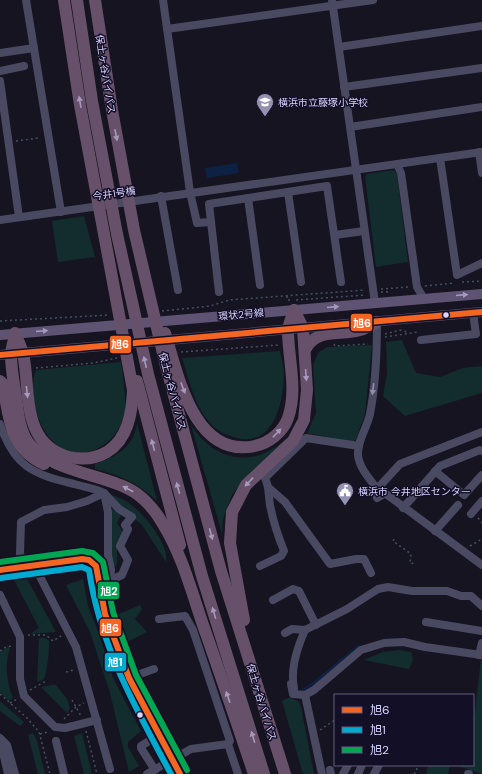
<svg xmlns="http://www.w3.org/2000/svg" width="482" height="774" font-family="'DM Sans','Noto Sans JP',sans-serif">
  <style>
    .green { fill: #132c2d }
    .water { fill: #0d2144 }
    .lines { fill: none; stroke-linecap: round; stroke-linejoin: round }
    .stream { stroke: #0d2144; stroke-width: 2.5 }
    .path { stroke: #44505f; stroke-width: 1.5; stroke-dasharray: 2 3; stroke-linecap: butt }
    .minor { stroke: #4a4962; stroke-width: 8 }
    .major { stroke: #5e5373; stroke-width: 10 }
    .highway { stroke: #67516a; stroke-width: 12 }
    .bus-1-casing { stroke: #130f26; stroke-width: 9 }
    .bus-2-casing { stroke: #130f26; stroke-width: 9 }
    .bus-3-casing { stroke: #130f26; stroke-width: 9 }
    .bus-1 { stroke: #f26522; stroke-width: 6 }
    .bus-2 { stroke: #00a9ce; stroke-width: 6 }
    .bus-3 { stroke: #00a651; stroke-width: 6 }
    .oneway { fill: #a699bc }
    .oneway2 { fill: #a29ac0 }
    .oneway3 { fill: #928eb0 }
    .bus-dot { fill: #d9d4ff; stroke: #130f26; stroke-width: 1.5 }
    .labels { text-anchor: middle; stroke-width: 3; stroke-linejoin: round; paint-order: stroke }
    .street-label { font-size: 10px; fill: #d9d4ff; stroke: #130f26 }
    .poi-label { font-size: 10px; fill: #d9d4ff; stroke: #130f26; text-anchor: start }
    .line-badge { stroke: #130f26; stroke-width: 1.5 }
    .badge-label { font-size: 11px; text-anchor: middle; font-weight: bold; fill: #fff }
  </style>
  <rect width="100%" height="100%" fill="#161421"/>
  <g class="green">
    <polygon points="394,170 397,174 408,262 376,267 365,177 367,174"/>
    <polygon points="84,216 95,257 58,262 52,221"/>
    <polygon points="402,340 416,373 440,377 463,368 482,366 482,393 405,416 383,396 387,373 386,342"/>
    <polygon points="372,345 365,414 356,439 353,442 307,433 316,413 313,365 318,353 327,347"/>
    <path d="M280,351c1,7 4,15 4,21 0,26 -8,71 -42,67 -12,-2 -24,-7 -32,-16 -16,-18 -21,-43 -28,-65z"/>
    <path d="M121,362c2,16 5,32 4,49 -2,13 -9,25 -20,33 -34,24 -63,-3 -70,-38 -2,-12 -4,-23 1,-36z"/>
    <path d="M137,423l20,78c-19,-18 -37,-26 -62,-32v-5c20,-6 40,-18 42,-41z"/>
    <path d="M191,425c26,39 65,44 99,10l1,2 -46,42 -13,16 -9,24 -1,15z"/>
    <path d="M109,494c6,2 12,4 17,7 15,9 44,43 40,61l-24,-37 -19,-15z"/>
    <polygon points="109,506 121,515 117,523 123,532 117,548 117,564 115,567 111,567"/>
    <polygon points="26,577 56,632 30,634 39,628 14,580"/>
    <polygon points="83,579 88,606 99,634 113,678 141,731 128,742 128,747 139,766 129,772 110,693 90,632 66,585"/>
    <polygon points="140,605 142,609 135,619 147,632 123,644 112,617"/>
    <path d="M39,638h6l4,3c0,13 -1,25 -5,38l-7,3z"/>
    <path d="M8,647l2,2c-6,15 -3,34 3,49l-4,3 -9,-9v-40z"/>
    <polygon points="399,650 411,652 413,660 409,669 364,660 383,652"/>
    <polygon points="481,659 482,659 482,774 455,765 473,765 473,727"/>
    <polygon points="51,685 56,685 67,699 70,708 67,713 41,687"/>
    <polygon points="290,697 299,702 301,707 314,774 303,774 282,701"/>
    <polygon points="0,701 24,722 20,726 0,711"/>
    <polygon points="33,733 37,741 45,774 38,774 28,735"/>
    <polygon points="82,733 92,774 84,774 74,736"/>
    <polygon points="428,765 450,765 448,774 426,774"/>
  </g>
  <polygon class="water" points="237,163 239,173 207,178 205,168"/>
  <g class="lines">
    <polyline class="stream" points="303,690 315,682 359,646"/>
    <g class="path">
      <polyline points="16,141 38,138"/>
      <polyline points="462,282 482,281"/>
      <polyline points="425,286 454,283"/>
      <polyline points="381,289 409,287"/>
      <polyline points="381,292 389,292"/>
      <polyline points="287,296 287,300 290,300"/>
      <polyline points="296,300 365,295"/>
      <polyline points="162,311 210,306 229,300 365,290"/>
      <polyline points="0,321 109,315"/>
      <polyline points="385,334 400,330 407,332"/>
      <polyline points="385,337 418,332"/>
      <polyline points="334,344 335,346 368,344"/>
      <polyline points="181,352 279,345"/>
      <polyline points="36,368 93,363 117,358"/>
      <polyline points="478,518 482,523"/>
      <polyline points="394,539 393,541 411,554 410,563 416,564"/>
      <polyline points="470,546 482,539"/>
      <polyline points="28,635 46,635 53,641 61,636"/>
      <polyline points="0,651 6,647 12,646"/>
      <polyline points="66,672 74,670"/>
      <polyline points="30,690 46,681"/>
      <polyline points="0,694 28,719 39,732 50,774"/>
      <polyline points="72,700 81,716"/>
      <polyline points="10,703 17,699"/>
      <polyline points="64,719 76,707 84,703"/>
      <polyline points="320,730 335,720"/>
      <polyline points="86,731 97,774"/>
      <polyline points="40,734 48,732"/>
      <polyline points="414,774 417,770 416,765"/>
    </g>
    <g class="minor">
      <polyline points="26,0 61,212"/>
      <polyline points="163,0 190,192 197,223 211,222"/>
      <polyline points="332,0 375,303"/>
      <polyline points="167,29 373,0"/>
      <polyline points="339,47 482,26"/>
      <polyline points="0,53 34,48"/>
      <polyline points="0,71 24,66"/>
      <polyline points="0,81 19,217"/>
      <polyline points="344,87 482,68"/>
      <polyline points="350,127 482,107"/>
      <polyline points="479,152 482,173"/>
      <polyline points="440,158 457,275 482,263"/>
      <polyline points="397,164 401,173 417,287 424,299"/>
      <polyline points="288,192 301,282"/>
      <polyline points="161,196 178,290"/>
      <polyline points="248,198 260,285"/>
      <polyline points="0,220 482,152"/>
      <polyline points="335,235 364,231"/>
      <polyline points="219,292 209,204 327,186 341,282"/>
      <path d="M377,322c0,30 -1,61 -7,92 -3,14 -13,27 -12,41 1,11 9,21 16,30l108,80"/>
      <polyline points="421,340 476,334 473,313"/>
      <path d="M0,424c14,43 33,50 74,60 10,3 21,4 30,9l4,19v43l3,15 -5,41"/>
      <polyline points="435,471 464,495 482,475"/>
      <polyline points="269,488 285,502 330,564 356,559 364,559 371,573"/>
      <polyline points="378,488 400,464 482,432"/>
      <polyline points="377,498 385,493"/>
      <polyline points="403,508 440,466 480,450 482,451"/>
      <polyline points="471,514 482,501"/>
      <polyline points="435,531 458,505"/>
      <polyline points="34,565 76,647 110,769"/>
      <polyline points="27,566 20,554 21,522 44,510 67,507 87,501 104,493 119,509 132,517 125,525 128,529 120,546 128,560 122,575 109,581"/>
      <path d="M260,566l21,-10 3,-5c-6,-15 -11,-30 -14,-46 -2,-11 0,-16 -5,-27l41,-40 53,8"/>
      <polyline points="0,570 82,559 89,560 96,566 100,593 105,614 129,678 180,774"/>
      <polyline points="0,595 20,637 20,679 24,696 55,727 65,728 97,720"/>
      <polyline points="273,600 293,589 299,591 316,625"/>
      <polyline points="159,619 185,616 193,630 230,741 228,744"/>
      <polyline points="426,622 482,631"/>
      <polyline points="285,633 292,629 305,630 347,609 378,589 388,587 412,591 447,591 461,596 471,596 482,606"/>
      <polyline points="479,655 482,643"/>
      <polyline points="129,678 154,669"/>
      <polyline points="291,684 293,694 305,695"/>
      <path d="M294,688c-4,-19 3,-40 11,-58"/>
      <polyline points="0,738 7,745 15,774"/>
      <polyline points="0,739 8,774"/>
      <polyline points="56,741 64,774"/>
      <polyline points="155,770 141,748 141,746 159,735"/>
      <polyline points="330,770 331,774"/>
      <polyline points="147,774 191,749 228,744 238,774"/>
      <polyline points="322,774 305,695 314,690 361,650 384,643 404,642 425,647 482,655"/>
      <polyline points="343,774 348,765"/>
      <polyline points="358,774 362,765"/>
      <polyline points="374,774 379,765"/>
      <polyline points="468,774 469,774"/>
    </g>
    <g class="major">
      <polyline points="0,335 482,294"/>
      <polyline points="0,355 482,312"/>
    </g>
    <g class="highway">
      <polyline points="77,0 92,101 117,234 148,374 202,576 264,774"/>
      <polyline points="95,0 112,110 134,230 165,362 221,571 285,774"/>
      <path d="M15,333c3,7 6,14 8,20 8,37 -3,91 46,104 13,3 26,2 38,-5 21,-13 25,-39 26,-62l-53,-285 -16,-105"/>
      <path d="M165,333c13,42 29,126 90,113 14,-3 28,-14 33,-28 10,-29 0,-59 0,-88 1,-6 4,-14 6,-20"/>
      <path d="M15,335c-1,6 -4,14 -4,20 0,14 3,29 5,42 2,15 3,31 11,44 22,30 69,32 100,47 15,7 28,22 36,36 18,29 28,65 39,98 18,51 35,101 52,152"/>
      <path d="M305,350c11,-23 35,-14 55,-20 6,-1 12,-6 17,-8"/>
      <path d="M0,381l3,3c6,33 6,64 41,80"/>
      <polyline points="137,381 180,545"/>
      <polyline points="244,620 230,543 232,512 246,485 293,441 304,420 307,390 303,328 294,310"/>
    </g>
    <defs>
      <g id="bus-1">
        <polyline points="0,355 482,312"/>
        <polyline points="0,570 82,559 89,560 96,566 105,614 129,678 180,774"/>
      </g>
      <path id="bus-2" d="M1,578l81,-11 7,3c11,76 46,137 82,204"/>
      <polyline id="bus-3" points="0,562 82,551 93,553 103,562 113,612 136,675 187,770"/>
    </defs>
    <use href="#bus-1" class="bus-1-casing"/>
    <use href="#bus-2" class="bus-2-casing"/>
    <use href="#bus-3" class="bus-3-casing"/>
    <use href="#bus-1" class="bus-1"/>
    <use href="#bus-2" class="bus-2"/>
    <use href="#bus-3" class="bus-3"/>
  </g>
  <defs><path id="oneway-solid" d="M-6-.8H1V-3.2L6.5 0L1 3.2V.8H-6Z"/></defs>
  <g class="oneway">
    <use href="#oneway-solid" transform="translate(80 102) rotate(-100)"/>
    <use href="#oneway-solid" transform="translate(116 135) rotate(79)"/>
    <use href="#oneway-solid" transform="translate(145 362) rotate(-102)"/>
    <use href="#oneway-solid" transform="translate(306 375) rotate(86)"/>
    <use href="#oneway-solid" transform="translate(183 388) rotate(69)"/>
    <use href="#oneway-solid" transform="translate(27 392) rotate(84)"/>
    <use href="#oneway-solid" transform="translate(277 433) rotate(-46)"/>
    <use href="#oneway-solid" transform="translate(153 445) rotate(-104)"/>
    <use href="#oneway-solid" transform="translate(249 482) rotate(133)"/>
    <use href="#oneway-solid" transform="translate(178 488) rotate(-105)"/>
    <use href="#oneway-solid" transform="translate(128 489) rotate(-152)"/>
    <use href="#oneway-solid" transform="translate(211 534) rotate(75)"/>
    <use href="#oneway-solid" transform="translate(214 613) rotate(-107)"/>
    <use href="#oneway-solid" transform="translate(228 697) rotate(-109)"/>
    <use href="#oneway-solid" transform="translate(253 737) rotate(-107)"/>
  </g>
  <g class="oneway2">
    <use href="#oneway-solid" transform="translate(462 295) rotate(-5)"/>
    <use href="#oneway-solid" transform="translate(333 307) rotate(-5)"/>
    <use href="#oneway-solid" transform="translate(42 331) rotate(-4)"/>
  </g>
  <use class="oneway3" href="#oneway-solid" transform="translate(373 389) rotate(97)"/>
  <defs>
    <symbol id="school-pin" viewBox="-11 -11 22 30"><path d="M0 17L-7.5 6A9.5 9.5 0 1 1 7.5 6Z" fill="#9591b1" stroke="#130f26"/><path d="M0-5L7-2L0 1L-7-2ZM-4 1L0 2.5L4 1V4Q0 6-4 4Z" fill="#fff"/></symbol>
    <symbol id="civic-pin" viewBox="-11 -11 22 30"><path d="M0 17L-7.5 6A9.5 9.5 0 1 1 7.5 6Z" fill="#9591b1" stroke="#130f26"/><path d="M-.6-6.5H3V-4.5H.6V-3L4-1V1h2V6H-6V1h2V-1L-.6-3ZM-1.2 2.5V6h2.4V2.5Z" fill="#fff"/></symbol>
  </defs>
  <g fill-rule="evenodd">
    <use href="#school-pin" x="255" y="92" width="20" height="27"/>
    <use href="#civic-pin" x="335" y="481" width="20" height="27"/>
  </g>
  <g class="bus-dot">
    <circle cx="446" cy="315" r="3.5"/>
    <circle cx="140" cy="715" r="3.5"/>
  </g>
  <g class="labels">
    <g class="street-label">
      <text transform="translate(106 74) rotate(81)" y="4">保土ヶ谷バイパス</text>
      <text transform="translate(114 193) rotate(-8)" y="4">今井1号橋</text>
      <text transform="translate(241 314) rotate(-5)" y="4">環状2号線</text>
      <text transform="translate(173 391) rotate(75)" y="4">保土ヶ谷バイパス</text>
      <text transform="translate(262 702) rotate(73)" y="4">保土ヶ谷バイパス</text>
    </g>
    <g class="poi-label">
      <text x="278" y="106">横浜市立藤塚小学校</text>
      <text x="358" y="495">横浜市 今井地区センター</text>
    </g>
  </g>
  <g class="line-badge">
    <rect x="350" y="313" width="23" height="19" rx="4" fill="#f26522"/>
    <rect x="109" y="335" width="23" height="19" rx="4" fill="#f26522"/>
    <rect x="97" y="581" width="23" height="19" rx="4" fill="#00a651"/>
    <rect x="99" y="618" width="23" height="19" rx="4" fill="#f26522"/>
    <rect x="104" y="652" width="23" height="20" rx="4" fill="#00a9ce"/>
  </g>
  <g class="badge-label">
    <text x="362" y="327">旭6</text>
    <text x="120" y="348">旭6</text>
    <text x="109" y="595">旭2</text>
    <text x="110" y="632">旭6</text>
    <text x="115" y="666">旭1</text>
  </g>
  <rect x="334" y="694" width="140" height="72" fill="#130f26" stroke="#625e7d"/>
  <rect x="342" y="707" width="20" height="6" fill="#f26522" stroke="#625e7d"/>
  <text x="370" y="714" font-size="12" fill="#d9d4ff">旭6</text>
  <rect x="342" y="727" width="20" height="6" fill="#00a9ce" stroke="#625e7d"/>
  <text x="370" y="734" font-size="12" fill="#d9d4ff">旭1</text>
  <rect x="342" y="747" width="20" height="6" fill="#00a651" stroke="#625e7d"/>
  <text x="370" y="754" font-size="12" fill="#d9d4ff">旭2</text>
</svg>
